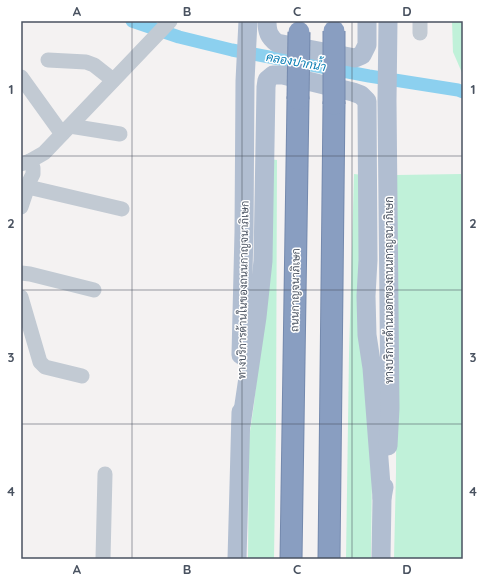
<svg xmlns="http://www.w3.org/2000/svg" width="484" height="580" font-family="Quicksand,Sarabun,sans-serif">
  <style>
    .green { fill: #c0f1d9 }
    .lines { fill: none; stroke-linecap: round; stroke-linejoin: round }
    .canal { stroke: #8cd0ef; stroke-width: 13 }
    .highway-casing { stroke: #7489ad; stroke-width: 23 }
    .minor { stroke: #c2cad3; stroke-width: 15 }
    .major { stroke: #b1bed1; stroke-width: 19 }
    .highway { stroke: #899ec1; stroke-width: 21 }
    .highway-bridge-casing { stroke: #7489ad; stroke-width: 23; stroke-linecap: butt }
    .highway-bridge { stroke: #899ec1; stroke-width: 21 }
    .grid { fill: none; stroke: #495260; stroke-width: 1; stroke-opacity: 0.55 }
    .labels { text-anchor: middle; stroke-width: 3; stroke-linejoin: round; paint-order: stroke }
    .street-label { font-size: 11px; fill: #495260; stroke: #fff }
    .water-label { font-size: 12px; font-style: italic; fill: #087db4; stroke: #fff }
    .neatline { fill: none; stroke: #495260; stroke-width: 1.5 }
    .grid-label { font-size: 13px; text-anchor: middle; font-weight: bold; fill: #495260 }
  </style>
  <rect width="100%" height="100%" fill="#f4f2f2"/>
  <g class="green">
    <polygon points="452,21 463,21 463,75 453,52"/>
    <polygon points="268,159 277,160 276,425 274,559 248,559 249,438 254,404 261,335"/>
    <polygon points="354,174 363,175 372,470 371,559 346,559 349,355"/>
    <polygon points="461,174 463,233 463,559 394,559 396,472 397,175"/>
  </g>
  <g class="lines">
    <polyline class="canal" points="132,21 179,37 232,50 369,76 458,90 463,92"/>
    <defs>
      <g id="highway">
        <polyline points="291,559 298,99"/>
        <polyline points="329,559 334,104"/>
      </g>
    </defs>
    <use href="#highway" class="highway-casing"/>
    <g class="minor">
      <polyline points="420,21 420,33"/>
      <polyline points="48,60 86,62 94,65 113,80"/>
      <polyline points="21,77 62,134"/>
      <polyline points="70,126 120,134"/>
      <polyline points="21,164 30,161 44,153 170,21"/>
      <polyline points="28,187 122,209"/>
      <polyline points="21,207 30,180 33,174 33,168 30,161"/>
      <polyline points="21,273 30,274 94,290"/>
      <polyline points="21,297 40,362 45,367 82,376"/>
      <polyline points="103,559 105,474"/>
    </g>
    <g class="major">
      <path d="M267,21c0,11 2,16 10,22l78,15 7,-3 5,-10v-24"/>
      <polyline points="241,355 244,232 245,81 248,21"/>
      <polyline points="241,425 257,317 263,261 266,87 267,80 273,75 283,75 353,92 361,95 367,101 368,260 366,296 367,335 372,368 382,498"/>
      <polyline points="388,446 390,408 387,101 388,21"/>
      <polyline points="237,559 241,412"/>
      <polyline points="381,559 382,498 384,487"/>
    </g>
    <use href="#highway" class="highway"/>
    <defs>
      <g id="highway-bridge">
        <polyline points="334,31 334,104"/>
        <polyline points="298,99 299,32"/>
      </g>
    </defs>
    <use href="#highway-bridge" class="highway-bridge-casing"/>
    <use href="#highway-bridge" class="highway-bridge"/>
  </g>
  <path class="grid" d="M132,21v538M242,21v538M352,21v538M21,156h442M21,290h442M21,424h442"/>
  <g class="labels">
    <g class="street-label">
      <text transform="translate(243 290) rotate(-89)" y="4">ทางบริการด้านในของถนนกาญจนาภิเษก</text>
      <text transform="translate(295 290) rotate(-89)" y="4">ถนนกาญจนาภิเษก</text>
      <text transform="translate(389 290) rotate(-90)" y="4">ทางบริการด้านนอกของถนนกาญจนาภิเษก</text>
    </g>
    <g class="water-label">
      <text transform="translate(296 62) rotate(10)" y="4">คลองปากน้ำ</text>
    </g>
  </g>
  <rect width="484" height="580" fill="none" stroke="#ffffff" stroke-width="44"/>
  <rect x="22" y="22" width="440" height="536" class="neatline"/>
  <g class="grid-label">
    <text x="77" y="16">A</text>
    <text x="187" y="16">B</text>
    <text x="297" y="16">C</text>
    <text x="407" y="16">D</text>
    <text x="11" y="94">1</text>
    <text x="473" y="94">1</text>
    <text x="11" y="228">2</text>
    <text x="473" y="228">2</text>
    <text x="11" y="362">3</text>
    <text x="473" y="362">3</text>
    <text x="11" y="496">4</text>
    <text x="473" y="496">4</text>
    <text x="77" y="574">A</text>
    <text x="187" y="574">B</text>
    <text x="297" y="574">C</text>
    <text x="407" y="574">D</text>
  </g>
</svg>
